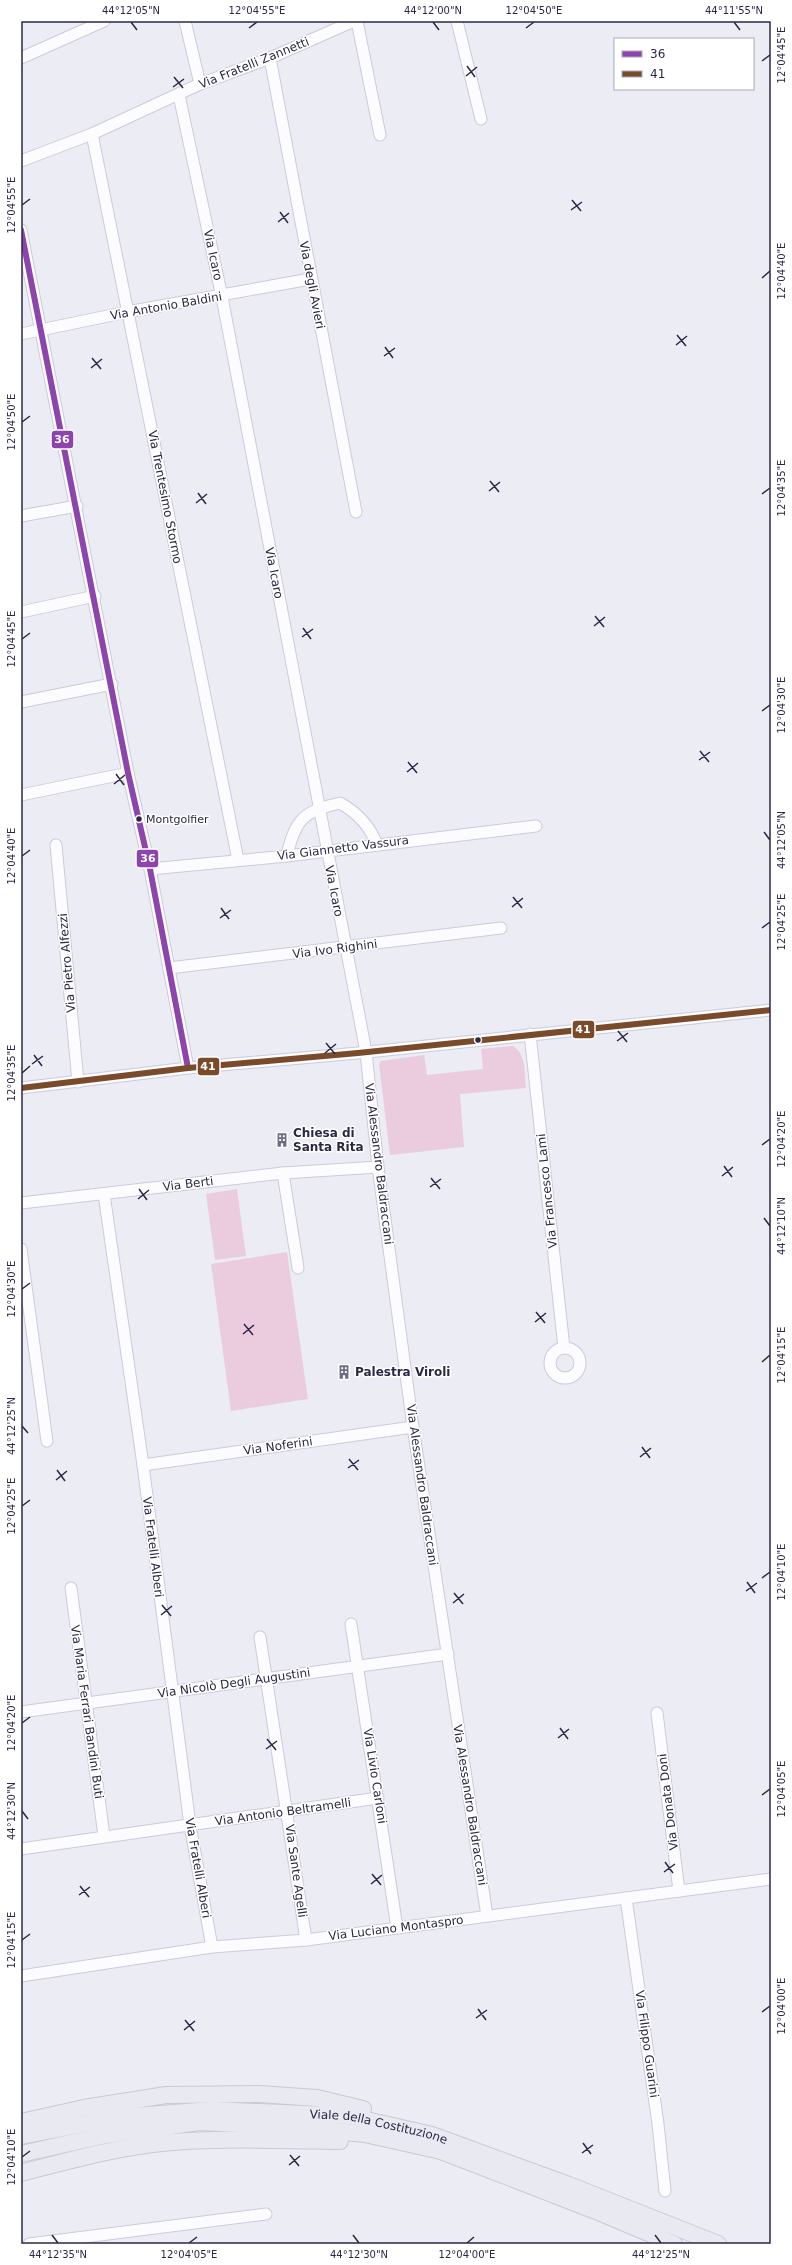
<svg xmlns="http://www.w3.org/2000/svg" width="792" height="2265" font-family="'DejaVu Sans',sans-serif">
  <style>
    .green { fill: #ebccdf }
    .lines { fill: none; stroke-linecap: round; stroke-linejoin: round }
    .minor-casing { stroke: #cccadd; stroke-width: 13 }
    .highway-casing { stroke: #c9c9d2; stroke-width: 18 }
    .minor { stroke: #fcfcfe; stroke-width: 11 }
    .highway { stroke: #e9e9f2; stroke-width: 16 }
    .bus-1-casing { stroke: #fff; stroke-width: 9 }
    .bus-2-casing { stroke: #fff; stroke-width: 9 }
    .bus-1 { stroke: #8e44ad; stroke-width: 6 }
    .bus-2 { stroke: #7a4b2a; stroke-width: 6 }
    .ticks { fill: none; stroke: #2b2846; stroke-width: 1.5 }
    .bus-dot { fill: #2b2846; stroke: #fff; stroke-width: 1.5 }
    .labels { text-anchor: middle; stroke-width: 3; stroke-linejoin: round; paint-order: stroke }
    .bus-label { font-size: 11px; fill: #2b2846; stroke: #fff; text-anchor: start }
    .street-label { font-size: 12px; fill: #2b2846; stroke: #fff }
    .poi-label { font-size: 12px; font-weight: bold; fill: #2b2846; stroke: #fff; text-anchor: start }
    .line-badge { stroke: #fff; stroke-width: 1.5 }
    .badge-label { font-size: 11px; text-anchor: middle; font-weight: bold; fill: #fff }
    .neatline { fill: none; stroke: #2b2846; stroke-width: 1.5 }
    .ticks-label { font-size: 10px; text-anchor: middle; fill: #2b2846 }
  </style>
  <rect width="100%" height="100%" fill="#ececf5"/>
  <g class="green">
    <path d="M513,1046c14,9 11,27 13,42l-66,6 4,53 -74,8 -11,-91 2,-3 43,-6 3,20 56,-6 -2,-20z"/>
    <polygon points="237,1189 246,1256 215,1260 206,1194"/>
    <polygon points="287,1252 308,1399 231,1411 211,1264"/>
  </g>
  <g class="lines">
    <defs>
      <g id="minor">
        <polyline points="185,21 200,84"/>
        <polyline points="357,21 380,135"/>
        <polyline points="457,21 481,119"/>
        <polyline points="21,58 104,21"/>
        <polyline points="270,58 356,512"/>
        <polyline points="179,95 222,297 366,1052 378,1167 413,1427 487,1916"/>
        <polyline points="92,134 238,860"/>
        <polyline points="21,161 92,134 200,84 270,58 354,21"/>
        <polyline points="21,230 128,773 150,869 188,1068"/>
        <polyline points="21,334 127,312 310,279"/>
        <polyline points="21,516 77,506"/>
        <polyline points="21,612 95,596"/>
        <polyline points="21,702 112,684"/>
        <polyline points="21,795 128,773"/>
        <polyline points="56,845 78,1082"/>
        <path d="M287,856c8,-37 17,-45 53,-53 18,10 30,23 37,42"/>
        <polyline points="150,869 287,856 536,826"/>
        <polyline points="169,968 501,928"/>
        <polyline points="530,1034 564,1348"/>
        <polyline points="21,1088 188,1068 358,1053 771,1010"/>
        <polyline points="283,1173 298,1268"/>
        <polyline points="104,1194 143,1465 190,1825 212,1947"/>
        <polyline points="21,1203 283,1173 378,1167"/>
        <polyline points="21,1249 47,1441"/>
        <circle cx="565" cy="1363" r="15"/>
        <polyline points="143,1465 413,1427"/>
        <polyline points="71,1588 104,1836"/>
        <polyline points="351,1624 397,1928"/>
        <polyline points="260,1637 306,1940"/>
        <polyline points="21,1712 448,1654"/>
        <polyline points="657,1713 679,1891"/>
        <polyline points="21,1849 378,1798"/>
        <polyline points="626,1898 658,2124 665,2191"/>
        <polyline points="21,1976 212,1947 306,1940 771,1879"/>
        <polyline points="29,2244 266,2214"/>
      </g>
      <g id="highway">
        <polyline points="21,2122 84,2108 166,2095 259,2094 317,2098 363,2109"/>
        <path id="s1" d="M21,2136l100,-19 91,-7 137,6 83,19 137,50 149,59"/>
        <polyline points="21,2154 106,2135 199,2122 282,2126 365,2134 441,2151 596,2211 674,2244"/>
        <path d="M21,2173c50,-13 100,-27 152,-31 55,-4 111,-2 167,-1"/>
      </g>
    </defs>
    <use href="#minor" class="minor-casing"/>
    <use href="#highway" class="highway-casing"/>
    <use href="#minor" class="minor"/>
    <use href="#highway" class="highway"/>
    <defs>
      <polyline id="bus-1" points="21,230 128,773 150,869 188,1068"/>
      <polyline id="bus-2" points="21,1088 188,1068 358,1053 771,1010"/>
    </defs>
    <use href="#bus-1" class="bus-1-casing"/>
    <use href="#bus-2" class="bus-2-casing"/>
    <use href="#bus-1" class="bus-1"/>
    <use href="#bus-2" class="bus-2"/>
  </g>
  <path class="ticks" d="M131,22l6,8M433,22l6,8M734,22l6,8M249,28l8,-6M526,28l8,-6M762,61l8,-6M467,66l8,11M466,76l11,-9M174,77l9,11M173,87l11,-8M572,200l9,11M22,205l8,-6M571,210l11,-8M280,212l8,11M278,222l11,-9M762,278l8,-7M677,335l9,11M676,345l11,-9M385,347l8,11M384,356l11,-8M92,358l9,11M91,368l11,-9M22,422l8,-6M490,481l9,11M489,491l11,-9M198,493l8,11M762,494l8,-6M196,503l11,-9M595,616l9,11M594,626l11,-9M303,628l8,11M302,637l11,-8M22,639l8,-6M762,711l8,-6M700,751l9,11M699,760l11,-8M408,762l9,11M407,772l11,-9M116,774l8,11M114,784l11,-9M764,832l6,8M22,856l8,-6M513,897l9,11M512,907l11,-9M221,908l8,11M220,918l11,-8M762,928l8,-6M618,1031l9,11M617,1041l11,-8M326,1043l9,11M325,1053l11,-9M34,1055l8,11M32,1064l11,-8M22,1073l8,-7M762,1145l8,-6M724,1166l8,11M722,1176l11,-9M431,1178l9,11M430,1187l11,-8M139,1189l8,11M138,1199l11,-9M764,1218l6,8M22,1289l8,-6M536,1312l9,11M535,1322l11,-9M244,1324l9,11M243,1334l11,-9M762,1362l8,-7M22,1426l6,7M642,1447l8,11M640,1457l11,-9M349,1459l9,11M348,1468l11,-8M57,1470l8,11M56,1480l11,-9M22,1506l8,-6M762,1578l8,-6M747,1582l8,11M746,1591l11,-8M454,1593l9,11M453,1603l11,-9M162,1605l9,11M161,1615l11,-9M22,1723l8,-6M560,1728l8,11M558,1738l11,-9M267,1739l9,11M266,1749l11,-8M762,1795l8,-6M22,1811l6,8M665,1862l8,11M664,1872l11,-8M372,1874l9,11M371,1884l11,-9M80,1886l9,11M79,1895l11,-8M22,1940l8,-6M478,2009l8,11M762,2012l8,-6M476,2018l11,-8M185,2020l9,11M184,2030l11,-9M583,2143l8,11M582,2153l11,-8M290,2155l9,11M22,2157l8,-6M289,2165l11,-9M52,2235l6,8M353,2235l6,8M655,2235l6,8M189,2243l8,-6M467,2243l7,-6"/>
  <defs>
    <symbol id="building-bare" viewBox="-9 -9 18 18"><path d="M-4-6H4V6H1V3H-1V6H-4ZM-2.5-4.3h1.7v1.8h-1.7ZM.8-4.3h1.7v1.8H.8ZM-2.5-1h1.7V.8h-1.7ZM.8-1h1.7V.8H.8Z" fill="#6f6d83" stroke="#fff" stroke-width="2.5" paint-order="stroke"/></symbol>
  </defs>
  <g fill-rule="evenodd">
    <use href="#building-bare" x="272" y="1130" width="20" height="20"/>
    <use href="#building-bare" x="334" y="1362" width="20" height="20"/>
  </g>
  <g class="bus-dot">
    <circle cx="139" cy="819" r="3.5"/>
    <circle cx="478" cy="1040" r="3.5"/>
  </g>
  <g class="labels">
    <g class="bus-label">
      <text x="146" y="823">Montgolfier</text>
    </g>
    <g class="street-label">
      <text transform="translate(254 63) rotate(-22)" y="4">Via Fratelli Zannetti</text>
      <text transform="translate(213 255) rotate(78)" y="4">Via Icaro</text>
      <text transform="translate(312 285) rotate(79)" y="4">Via degli Avieri</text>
      <text transform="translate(166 306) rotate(-10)" y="4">Via Antonio Baldini</text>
      <text transform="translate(165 497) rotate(79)" y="4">Via Trentesimo Stormo</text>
      <text transform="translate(274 573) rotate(79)" y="4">Via Icaro</text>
      <text transform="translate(343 848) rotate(-7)" y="4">Via Giannetto Vassura</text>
      <text transform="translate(334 891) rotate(79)" y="4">Via Icaro</text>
      <text transform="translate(335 949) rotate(-7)" y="4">Via Ivo Righini</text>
      <text transform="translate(67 963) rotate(-95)" y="4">Via Pietro Alfezzi</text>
      <text transform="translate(379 1164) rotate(83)" y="4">Via Alessandro Baldraccani</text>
      <text transform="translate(188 1184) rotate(-7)" y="4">Via Berti</text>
      <text transform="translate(547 1191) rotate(-96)" y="4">Via Francesco Lami</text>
      <text transform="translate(278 1446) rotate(-8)" y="4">Via Noferini</text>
      <text transform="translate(422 1485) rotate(82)" y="4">Via Alessandro Baldraccani</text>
      <text transform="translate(153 1547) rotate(83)" y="4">Via Fratelli Alberi</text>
      <text transform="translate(234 1683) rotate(-8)" y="4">Via Nicolò Degli Augustini</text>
      <text transform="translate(87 1712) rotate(82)" y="4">Via Maria Ferrari Bandini Buti</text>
      <text transform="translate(375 1776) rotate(81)" y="4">Via Livio Carloni</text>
      <text transform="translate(668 1802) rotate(-97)" y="4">Via Donata Doni</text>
      <text transform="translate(470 1805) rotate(81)" y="4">Via Alessandro Baldraccani</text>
      <text transform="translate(283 1812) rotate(-8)" y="4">Via Antonio Beltramelli</text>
      <text transform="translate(198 1868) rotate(80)" y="4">Via Fratelli Alberi</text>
      <text transform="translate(296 1871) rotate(82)" y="4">Via Sante Agelli</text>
      <text transform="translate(396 1928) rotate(-7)" y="4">Via Luciano Montaspro</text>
      <text transform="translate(647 2044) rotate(82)" y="4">Via Filippo Guarini</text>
      <text dy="4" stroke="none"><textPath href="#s1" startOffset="361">Viale della Costituzione</textPath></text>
    </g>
    <g class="poi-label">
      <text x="293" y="1137">Chiesa di<tspan x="293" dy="14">Santa Rita</tspan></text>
      <text x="355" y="1376">Palestra Viroli</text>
    </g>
  </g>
  <g class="line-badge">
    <rect x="51" y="430" width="23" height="19" rx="4" fill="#8e44ad"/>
    <rect x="136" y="849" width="23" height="19" rx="4" fill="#8e44ad"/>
    <rect x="572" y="1020" width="23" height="19" rx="4" fill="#7a4b2a"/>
    <rect x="197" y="1057" width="23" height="19" rx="4" fill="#7a4b2a"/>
  </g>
  <g class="badge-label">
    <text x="62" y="443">36</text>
    <text x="148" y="862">36</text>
    <text x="583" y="1033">41</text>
    <text x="208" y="1070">41</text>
  </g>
  <rect width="792" height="2265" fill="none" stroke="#ffffff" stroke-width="44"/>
  <rect x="614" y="38" width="140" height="52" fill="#ffffff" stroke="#aaa9b5"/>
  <rect x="622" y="51" width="20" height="6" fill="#8e44ad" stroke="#aaa9b5"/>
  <text x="650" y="58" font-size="12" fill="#2b2846">36</text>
  <rect x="622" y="71" width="20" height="6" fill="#7a4b2a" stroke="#aaa9b5"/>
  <text x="650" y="78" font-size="12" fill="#2b2846">41</text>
  <rect x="22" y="22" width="748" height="2221" class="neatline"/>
  <g class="ticks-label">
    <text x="131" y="14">44°12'05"N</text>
    <text x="257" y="14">12°04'55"E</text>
    <text x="433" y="14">44°12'00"N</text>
    <text x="534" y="14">12°04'50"E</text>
    <text x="734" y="14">44°11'55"N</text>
    <text transform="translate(781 55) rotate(-90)" y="4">12°04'45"E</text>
    <text transform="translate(11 205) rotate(-90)" y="4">12°04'55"E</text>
    <text transform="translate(781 271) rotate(-90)" y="4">12°04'40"E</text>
    <text transform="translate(11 422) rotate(-90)" y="4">12°04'50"E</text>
    <text transform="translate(781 488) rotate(-90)" y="4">12°04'35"E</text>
    <text transform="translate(11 639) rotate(-90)" y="4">12°04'45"E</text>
    <text transform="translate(781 705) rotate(-90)" y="4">12°04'30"E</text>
    <text transform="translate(781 840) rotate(-90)" y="4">44°12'05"N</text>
    <text transform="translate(11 856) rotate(-90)" y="4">12°04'40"E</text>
    <text transform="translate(781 922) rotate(-90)" y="4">12°04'25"E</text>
    <text transform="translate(11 1073) rotate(-90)" y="4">12°04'35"E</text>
    <text transform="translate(781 1139) rotate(-90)" y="4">12°04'20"E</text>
    <text transform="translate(781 1226) rotate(-90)" y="4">44°12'10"N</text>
    <text transform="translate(11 1289) rotate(-90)" y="4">12°04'30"E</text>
    <text transform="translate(781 1355) rotate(-90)" y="4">12°04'15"E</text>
    <text transform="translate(11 1426) rotate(-90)" y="4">44°12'25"N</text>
    <text transform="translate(11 1506) rotate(-90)" y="4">12°04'25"E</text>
    <text transform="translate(781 1572) rotate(-90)" y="4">12°04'10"E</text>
    <text transform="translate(11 1723) rotate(-90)" y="4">12°04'20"E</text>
    <text transform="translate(781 1789) rotate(-90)" y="4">12°04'05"E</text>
    <text transform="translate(11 1811) rotate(-90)" y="4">44°12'30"N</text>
    <text transform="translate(11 1940) rotate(-90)" y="4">12°04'15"E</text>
    <text transform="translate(781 2006) rotate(-90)" y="4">12°04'00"E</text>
    <text transform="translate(11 2157) rotate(-90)" y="4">12°04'10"E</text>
    <text x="58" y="2258">44°12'35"N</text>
    <text x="189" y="2258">12°04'05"E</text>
    <text x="359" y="2258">44°12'30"N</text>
    <text x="467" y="2258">12°04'00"E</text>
    <text x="661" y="2258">44°12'25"N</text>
  </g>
</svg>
